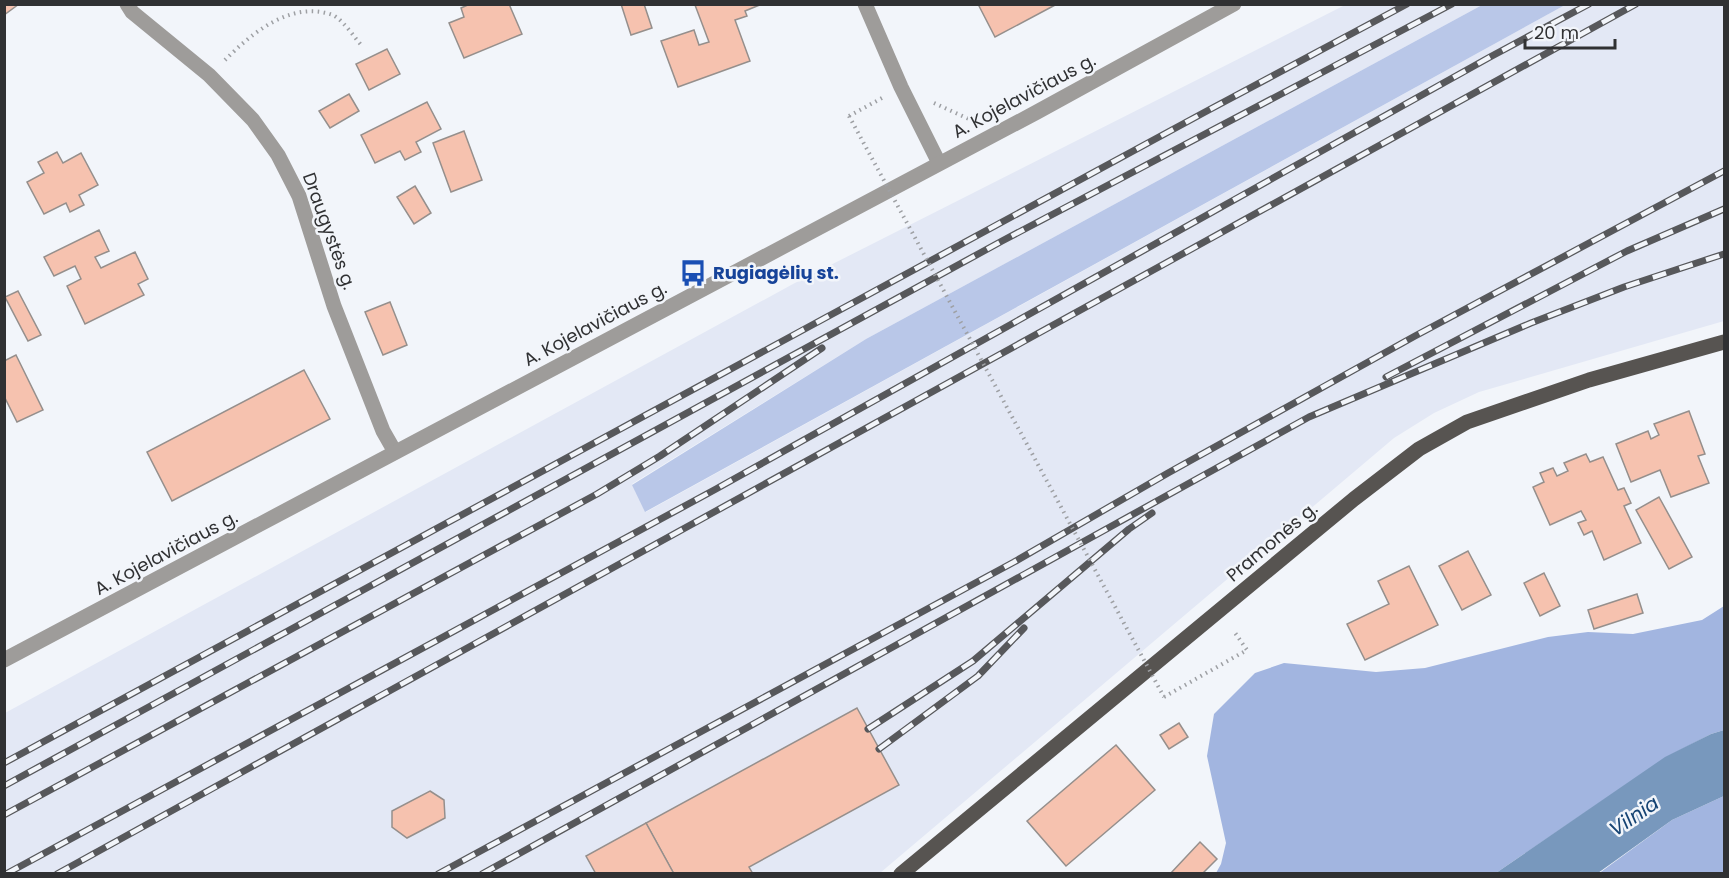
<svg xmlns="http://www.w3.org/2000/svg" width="1729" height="878" font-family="Poppins,sans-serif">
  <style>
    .built { fill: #e3e8f5 }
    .green { fill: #b9c7e8 }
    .forest { fill: #a2b5e0 }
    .water { fill: #7898bd }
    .building { fill: #f6c2af; stroke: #958f8c; stroke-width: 1.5 }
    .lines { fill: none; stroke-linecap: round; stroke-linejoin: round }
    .path { stroke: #9ea0a4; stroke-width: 4; stroke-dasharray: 1.5 4.5; stroke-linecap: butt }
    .street { stroke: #9e9c9a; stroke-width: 15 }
    .primary { stroke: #575451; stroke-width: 15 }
    .rail-casing { stroke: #57585b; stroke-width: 7 }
    .rail { stroke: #f2f5fa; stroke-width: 4.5; stroke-dasharray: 14; stroke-linecap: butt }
    .path-bridge { stroke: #9ea0a4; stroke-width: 4; stroke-dasharray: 1.5 4.5; stroke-linecap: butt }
    .labels { text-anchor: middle; stroke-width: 5; stroke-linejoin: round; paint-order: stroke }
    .street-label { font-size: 18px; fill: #303133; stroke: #f2f5fa }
    .transit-label { font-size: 18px; font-weight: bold; fill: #164399; stroke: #f2f5fa; text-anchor: start }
    .water-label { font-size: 20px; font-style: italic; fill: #154373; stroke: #f2f5fa }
  </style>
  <rect width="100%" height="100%" fill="#f2f5fa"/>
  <polygon class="built" points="1345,5 1482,5 866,339 632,484 646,512 1565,5 1724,5 1724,321 1479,392 1434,413 1394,438 880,873 5,874 5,713 793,284"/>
  <polygon class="green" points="1482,5 1565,5 645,512 632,485 866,339"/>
  <g class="forest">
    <polygon points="1724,606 1724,730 1711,734 1665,758 1496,873 1216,873 1221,864 1226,843 1207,756 1214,714 1255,673 1284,663 1376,672 1425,668 1548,637 1588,632 1633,634 1702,620"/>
    <polygon points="1724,796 1724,873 1598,874 1672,820"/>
  </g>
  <polygon class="water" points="1724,730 1724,796 1672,820 1598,873 1496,873 1665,757 1711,734"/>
  <g class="building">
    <polygon points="4,4 19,4 4,15"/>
    <polygon points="470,4 509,4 522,34 464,58 449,23 464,17 461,8"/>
    <polygon points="621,4 644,4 652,28 631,35"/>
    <polygon points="762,4 745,11 747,16 735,20 750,61 678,87 661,41 694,30 699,45 709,42 695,5"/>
    <polygon points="978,4 1057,4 995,37"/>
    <polygon points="387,49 400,74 369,90 356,64"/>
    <polygon points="349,94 359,111 330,128 319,111"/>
    <polygon points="427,102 441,129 416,142 421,152 405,160 400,151 375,163 361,135"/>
    <polygon points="464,131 482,180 451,192 433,143"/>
    <polygon points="57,152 63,163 81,153 98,185 79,195 84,205 70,212 66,203 44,214 27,182 44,173 38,162"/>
    <polygon points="415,186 431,213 414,224 397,197"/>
    <polygon points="99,230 109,251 95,257 101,268 135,252 148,279 138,284 144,295 85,324 67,286 81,279 75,266 54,276 44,257"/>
    <polygon points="18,291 41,335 28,341 5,297"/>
    <polygon points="390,302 407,345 383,355 365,312"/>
    <polygon points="16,355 43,410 17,422 4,396 4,361"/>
    <polygon points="304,370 330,419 172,501 147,452"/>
    <polygon points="1689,411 1705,454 1698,456 1709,483 1671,497 1660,470 1631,482 1616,444 1648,431 1651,439 1659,435 1654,424"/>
    <polygon points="1586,454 1590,462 1603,457 1618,490 1624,488 1631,503 1624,506 1641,543 1604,560 1592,531 1584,535 1578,523 1586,520 1581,511 1550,525 1533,487 1544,482 1540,473 1553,468 1557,476 1568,471 1564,463"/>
    <polygon points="1659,497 1692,557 1669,569 1636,510"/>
    <polygon points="1468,551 1491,595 1462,610 1439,566"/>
    <polygon points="1409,566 1438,625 1365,660 1347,624 1389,604 1378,581"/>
    <polygon points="1544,573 1560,606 1540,616 1524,583"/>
    <polygon points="1637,594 1643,613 1594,629 1588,610"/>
    <polygon points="857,708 899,785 749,867 753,874 674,874 646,823"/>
    <polygon points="1179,723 1188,737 1169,749 1160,735"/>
    <polygon points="1116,745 1155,790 1066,866 1027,821"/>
    <polygon points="430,791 444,800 445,818 407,838 392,827 392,811"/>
    <polygon points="646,823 674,874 596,874 586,856"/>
    <polygon points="1200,842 1217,859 1202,874 1170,874"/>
  </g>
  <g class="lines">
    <g class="path">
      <path d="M225,60c27,-27 66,-60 108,-45 11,6 21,22 29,31"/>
      <polyline points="934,103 971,120"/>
      <polyline points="849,116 882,98"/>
      <polyline points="1164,697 1247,650 1233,630"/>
    </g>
    <g class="street">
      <polyline points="127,4 132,12 209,75 253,120 278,155 299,196 334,306 383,431 395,452"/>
      <polyline points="865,4 901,87 939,163"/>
      <polyline points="4,660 1037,112 1234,4"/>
    </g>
    <polyline class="primary" points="901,874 1354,499 1419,449 1467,422 1589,380 1724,342"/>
    <defs>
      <g id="rail">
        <polyline points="1386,377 1627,251 1724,209"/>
        <polyline points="868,729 973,661 1129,529 1152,513"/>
        <polyline points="879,749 978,676 1024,628"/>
        <polyline points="4,763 1205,112 1407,4"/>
        <polyline points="4,786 1002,241 1452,4"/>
        <polyline points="4,815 597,494 660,456 822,348"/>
        <polyline points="6,874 716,489 1490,57 1589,4"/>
        <polyline points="57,874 1636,4"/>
        <polyline points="438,874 1014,562 1168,473 1415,336 1724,171"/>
        <polyline points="482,874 1309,417 1531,323 1624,287 1724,254"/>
      </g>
    </defs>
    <use href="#rail" class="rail-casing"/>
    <use href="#rail" class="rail"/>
    <polyline class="path-bridge" points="849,116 1164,697"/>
  </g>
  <defs>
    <symbol id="bus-bare" viewBox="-9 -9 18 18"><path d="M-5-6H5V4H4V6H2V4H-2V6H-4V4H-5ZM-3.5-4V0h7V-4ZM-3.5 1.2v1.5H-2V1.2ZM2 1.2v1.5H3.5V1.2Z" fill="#1a4fb4" stroke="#f2f5fa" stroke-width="2.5" paint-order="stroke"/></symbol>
  </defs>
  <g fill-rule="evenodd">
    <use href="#bus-bare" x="674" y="254" width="38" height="38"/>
  </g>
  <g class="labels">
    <g class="street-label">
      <text transform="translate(1024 96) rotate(-28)" y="6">A. Kojelavičiaus g.</text>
      <text transform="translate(329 231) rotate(70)" y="6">Draugystės g.</text>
      <text transform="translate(595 324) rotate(-28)" y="6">A. Kojelavičiaus g.</text>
      <text transform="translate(1272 542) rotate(-40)" y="6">Pramonės g.</text>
      <text transform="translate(166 553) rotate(-28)" y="6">A. Kojelavičiaus g.</text>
    </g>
    <g class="transit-label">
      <text x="713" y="279">Rugiagėlių st.</text>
    </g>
    <g class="water-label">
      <text transform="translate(1634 816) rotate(-34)" y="7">Vilnia</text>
    </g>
  </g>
  <rect width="1729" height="878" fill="none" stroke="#303133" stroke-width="12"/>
  <path d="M1525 39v9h90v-9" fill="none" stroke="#303133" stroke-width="3"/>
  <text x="1534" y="39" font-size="18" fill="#303133" stroke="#f2f5fa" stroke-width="4.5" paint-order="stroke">20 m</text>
</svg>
